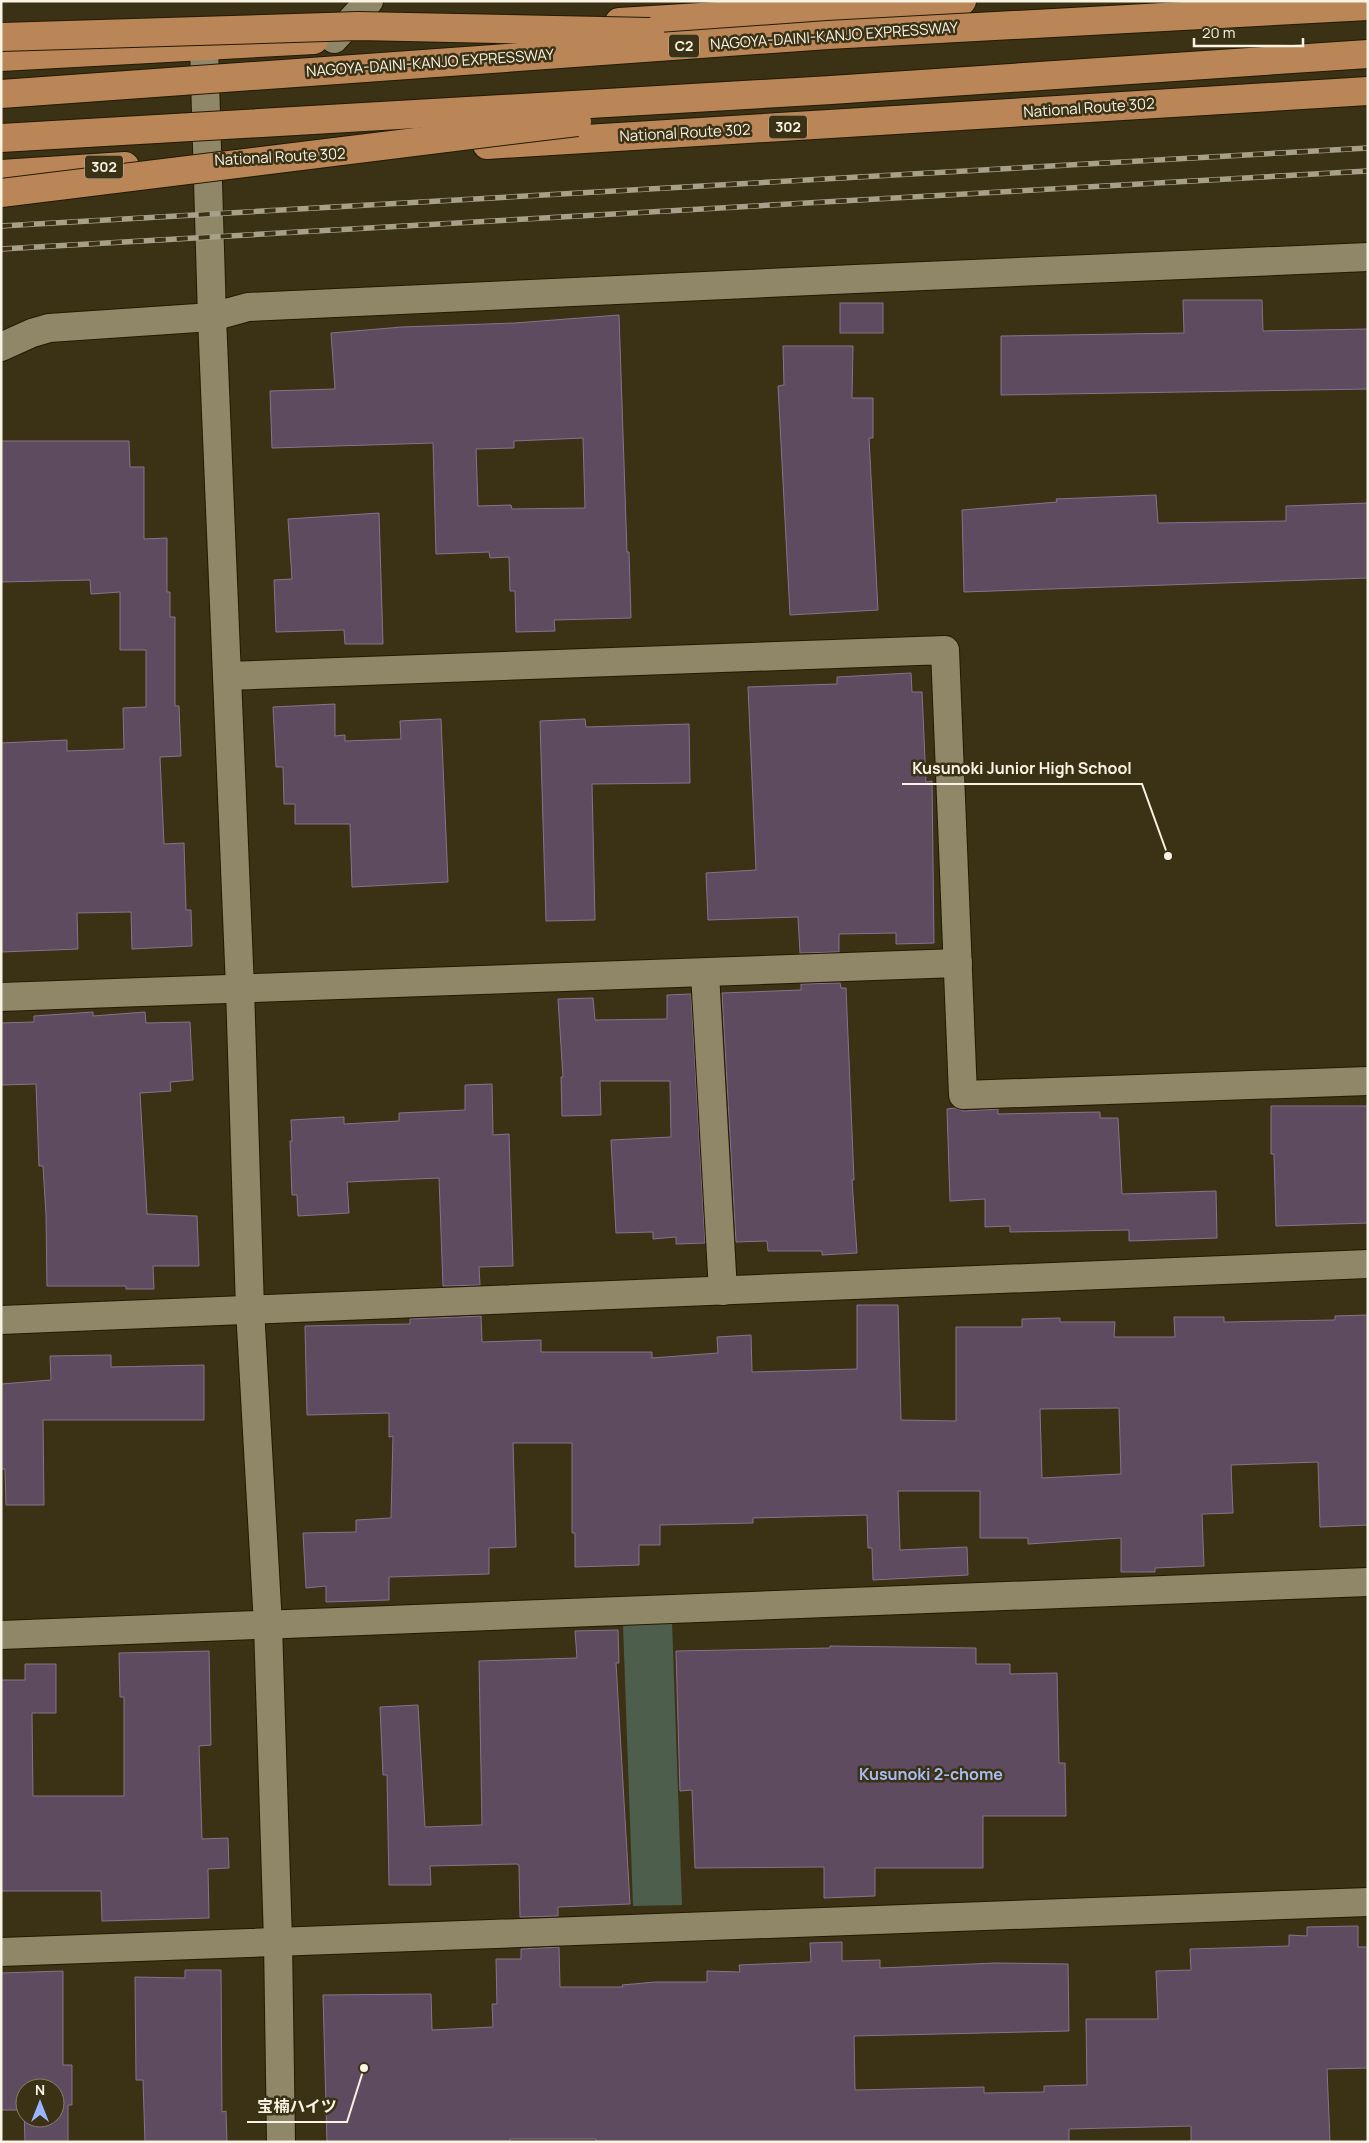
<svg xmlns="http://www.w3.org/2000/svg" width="1369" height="2143" font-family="Manrope,'Noto Sans JP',sans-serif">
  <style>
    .grass { fill: #4e5e4c }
    .building { fill: #5e4b60; stroke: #88728b; fill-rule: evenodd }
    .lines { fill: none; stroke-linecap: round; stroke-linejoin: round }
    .minor-casing { stroke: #221a00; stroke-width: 30 }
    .highway-casing { stroke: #221a00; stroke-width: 30 }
    .minor { stroke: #908668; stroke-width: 28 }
    .highway { stroke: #bb8657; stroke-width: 28 }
    .rail-casing { stroke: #a7a08a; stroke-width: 5.5 }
    .rail { stroke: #3b3216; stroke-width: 4; stroke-dasharray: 11; stroke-linecap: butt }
    .highway-bridge-casing { stroke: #221a00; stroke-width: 30; stroke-linecap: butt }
    .highway-bridge { stroke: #bb8657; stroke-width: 28 }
    .labels { text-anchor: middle; stroke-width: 5; stroke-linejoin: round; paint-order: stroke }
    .shield { fill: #3b3216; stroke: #bfb9a5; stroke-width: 1 }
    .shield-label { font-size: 14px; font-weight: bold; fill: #f8f3e2 }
    .street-label { font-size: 15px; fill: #f8f3e2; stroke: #3b3216 }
    .neighbourhood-label { font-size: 16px; font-weight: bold; fill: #a8bdf3; stroke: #3b3216 }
    .leader { fill: none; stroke: #f8f3e2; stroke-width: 2 }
    .callout-dot { fill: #f8f3e2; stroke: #3b3216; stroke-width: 2 }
    .callout-label { font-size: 16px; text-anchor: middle; font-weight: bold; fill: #f8f3e2; stroke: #3b3216; stroke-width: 5; stroke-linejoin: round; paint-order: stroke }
  </style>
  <rect width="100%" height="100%" fill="#3b3216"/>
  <polygon class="grass" points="672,1622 682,1905 633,1906 623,1624"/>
  <g class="building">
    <polygon points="1183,300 1262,300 1263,331 1368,329 1368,389 1001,395 1001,336 1184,333"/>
    <rect x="840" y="303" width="43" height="30"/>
    <path d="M619,315l8,237h2l2,66 -77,2 1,11 -39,1 -1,-41h-5l-1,-34 -19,1 -1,-6 -53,2 -3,-111 -161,5 -2,-57 65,-2 -4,-56 71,-6 113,-4zM583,438l2,70 -73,1 -1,-4 -33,1 -2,-57 38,-1v-7z"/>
    <polygon points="783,346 853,346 852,398 873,398 873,438 869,438 878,610 790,615 778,386 784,385"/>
    <polygon points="1,441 129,441 130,467 144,467 144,539 167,538 167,592 170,592 170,617 175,617 175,706 179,706 181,756 160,757 164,844 184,843 186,910 191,910 192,946 132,949 131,912 77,913 78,949 1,952 1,743 67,740 67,751 124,749 123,708 146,707 146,650 120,650 120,592 91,594 90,580 1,582"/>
    <polygon points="1156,495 1158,523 1286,521 1286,506 1368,503 1368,578 964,592 962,510 1057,502 1056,499"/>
    <polygon points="379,513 383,644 345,644 344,630 276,632 274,580 292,579 288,519"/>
    <polygon points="911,673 912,692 922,692 926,782 932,781 934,943 896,944 896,933 839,934 839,952 800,953 798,917 708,920 706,873 756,870 748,687 837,684 837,677"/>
    <polygon points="335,704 335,736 345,735 345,741 401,739 400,721 441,719 448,882 352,887 350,824 295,824 295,804 284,804 283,767 276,767 273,707"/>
    <polygon points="585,719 586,727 689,724 690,783 592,784 595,920 546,921 540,721"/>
    <polygon points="840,983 841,988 846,988 854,1180 852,1180 857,1253 822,1255 822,1251 768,1251 767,1241 736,1242 722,993 801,990 801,984"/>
    <polygon points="691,994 705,1243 676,1244 676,1237 653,1239 653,1232 616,1233 611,1140 671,1137 670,1081 600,1081 601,1115 562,1116 561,1077 563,1077 558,999 593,998 595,1020 667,1019 667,995"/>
    <polygon points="93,1012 93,1016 145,1012 146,1023 190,1022 193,1080 170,1082 171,1091 140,1093 147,1214 197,1216 199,1266 153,1266 154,1289 126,1289 126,1286 47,1286 46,1215 43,1166 39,1166 36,1084 1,1085 1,1023 34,1022 34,1016"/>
    <polygon points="492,1084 493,1135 509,1134 513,1266 479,1267 480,1285 443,1286 439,1178 347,1182 349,1213 298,1216 297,1195 292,1195 290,1141 292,1141 291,1120 344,1117 344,1124 399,1121 399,1113 465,1110 465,1085"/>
    <polygon points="1271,1106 1368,1106 1368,1223 1276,1226 1274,1154 1271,1154"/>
    <polygon points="955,1108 964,1111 998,1109 998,1114 1100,1112 1100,1118 1118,1118 1122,1194 1216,1191 1217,1238 1129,1241 1129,1230 1010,1232 1010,1226 985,1227 985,1199 950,1201 947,1109"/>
    <path d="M857,1305h41l3,115 55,1v-94h66v-8l38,-1v4h55l-1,15h61l-1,-20h50v5l111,-2v-4l33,-1v210l-48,2 -2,-65 -87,3 2,48 -31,1 2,52 -49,2v4h-34v-34l-93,6v-6h-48v-47h-82l2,59 67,-3 1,28 -95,5 -1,-32h-4l-1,-33 -114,3v5l-93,2v20h-21v20l-64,2v-34h-3v-90h-59l3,104 -27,1v26l-100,3v23l-63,2v-16l-20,2 -3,-55 53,-1v-12l35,-2 2,-82 -4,1v-24l-82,2 -2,-89 105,-2v-5l71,-3 1,26 59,-2v12h111v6l66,-5 -1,-16 34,-2 1,37 105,-3zM1119,1408l2,66 -79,4 -2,-69z"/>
    <polygon points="111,1355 111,1367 204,1365 204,1420 43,1420 44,1505 6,1505 5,1469 1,1469 1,1384 51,1380 50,1356"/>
    <polygon points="618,1630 619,1663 616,1663 630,1904 558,1907 558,1916 520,1917 519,1865 517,1864 430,1866 431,1885 389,1885 387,1775 383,1775 380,1707 418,1705 425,1827 482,1825 479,1661 577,1658 575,1631"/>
    <polygon points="830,1646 976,1648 976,1664 1010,1664 1010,1674 1057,1673 1059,1763 1065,1763 1066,1816 983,1816 983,1868 875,1868 875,1896 824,1898 824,1867 695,1868 692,1790 680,1791 676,1651 830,1648"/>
    <polygon points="209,1651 211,1745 199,1746 202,1839 228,1838 229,1868 208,1869 209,1918 102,1921 101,1891 1,1891 1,1680 25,1680 25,1664 56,1664 56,1713 32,1713 33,1796 124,1796 124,1697 120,1697 119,1653"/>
    <polygon points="1358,1926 1358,1947 1368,1947 1368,2068 1327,2069 1330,2142 1191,2142 1191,2126 1069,2129 1069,2142 596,2142 596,2139 510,2139 510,2142 327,2142 323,1995 431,1994 432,2030 493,2027 492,2004 497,2004 496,1959 521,1959 521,1949 559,1947 560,1987 623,1987 622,1985 655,1982 707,1982 707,1971 740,1972 739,1965 811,1962 810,1943 842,1942 842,1961 880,1960 880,1968 996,1963 1068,1964 1069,2031 854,2036 855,2090 984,2087 984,2093 1044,2092 1044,2086 1087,2085 1086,2019 1158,2019 1156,1971 1191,1970 1190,1949 1289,1946 1289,1935 1307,1936 1307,1927"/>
    <polygon points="185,1970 221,1970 222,2112 226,2111 227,2142 145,2142 143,2080 136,2080 135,1977 185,1978"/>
    <path d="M63,1971v94h9v40h-4v37h-43l-1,-32h-23v-137zM25,2088h30v30h-30z"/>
  </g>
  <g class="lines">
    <defs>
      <g id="minor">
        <polyline points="334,39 369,1"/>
        <polyline points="204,46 212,317 240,988 250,1309 268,1625 278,1941 281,2142"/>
        <polyline points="1,347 32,333 49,328 212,317 248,307 855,279 1368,257"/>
        <polyline points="227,676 945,650 963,1095 1368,1081"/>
        <polyline points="705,973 723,1291"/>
        <polyline points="1,997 958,963"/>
        <polyline points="1,1320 1368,1264"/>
        <polyline points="1,1635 1368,1582"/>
        <polyline points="1,1952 1368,1902"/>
      </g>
      <g id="highway">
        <polyline points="619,22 962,1"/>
        <polyline points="1,57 314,40"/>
        <polyline points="487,145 1368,91"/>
        <polyline points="1,174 125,166"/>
      </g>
    </defs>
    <use href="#minor" class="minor-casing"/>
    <use href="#highway" class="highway-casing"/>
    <use href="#minor" class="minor"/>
    <use href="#highway" class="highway"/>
    <defs>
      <g id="rail">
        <polyline points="1,226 1368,148"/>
        <polyline points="1,249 1368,171"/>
      </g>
    </defs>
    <use href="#rail" class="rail-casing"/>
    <use href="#rail" class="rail"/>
    <defs>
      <g id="highway-bridge">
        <polyline points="1,37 358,26 650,32"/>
        <polyline points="1,94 828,35 1368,6"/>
        <polyline points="1,138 831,90 1368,54"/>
        <polyline points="1,193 577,122"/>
      </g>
    </defs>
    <use href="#highway-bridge" class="highway-bridge-casing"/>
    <use href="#highway-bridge" class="highway-bridge"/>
  </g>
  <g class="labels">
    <g class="shield">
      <rect x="669" y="34.5" width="30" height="23" rx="4"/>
      <rect x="769" y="115.5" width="38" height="23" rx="4"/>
      <rect x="85" y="155.5" width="38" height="23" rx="4"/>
    </g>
    <g class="shield-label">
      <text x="684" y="51">C2</text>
      <text x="788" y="132">302</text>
      <text x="104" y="172">302</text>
    </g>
    <g class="street-label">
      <text transform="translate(834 36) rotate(-4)" y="5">NAGOYA-DAINI-KANJO EXPRESSWAY</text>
      <text transform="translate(430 63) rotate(-4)" y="5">NAGOYA-DAINI-KANJO EXPRESSWAY</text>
      <text transform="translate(1089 108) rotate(-4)" y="5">National Route 302</text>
      <text transform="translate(685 133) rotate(-3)" y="5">National Route 302</text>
      <text transform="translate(280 157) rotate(-3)" y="5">National Route 302</text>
    </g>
    <g class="neighbourhood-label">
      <text x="931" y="1780">Kusunoki 2-chome</text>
    </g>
  </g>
  <path class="leader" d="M1168 856L1142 784H902M364 2068L347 2122H247"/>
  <g class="callout-dot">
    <circle cx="1168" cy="856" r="5"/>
    <circle cx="364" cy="2068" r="5"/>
  </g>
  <g class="callout-label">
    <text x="1022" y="774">Kusunoki Junior High School</text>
    <text x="297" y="2112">宝楠ハイツ</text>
  </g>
  <rect width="1369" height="2143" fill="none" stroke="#f8f3e2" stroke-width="5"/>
  <g transform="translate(40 2103)"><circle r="24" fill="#3b3216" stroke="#877f68"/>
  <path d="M0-4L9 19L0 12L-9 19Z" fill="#9ab5fd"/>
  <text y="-8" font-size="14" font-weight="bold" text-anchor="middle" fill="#f8f3e2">N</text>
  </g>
  <path d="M1194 38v8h109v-8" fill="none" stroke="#f8f3e2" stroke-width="2.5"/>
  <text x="1202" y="38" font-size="15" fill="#f8f3e2" stroke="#3b3216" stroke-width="4" paint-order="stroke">20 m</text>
</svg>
